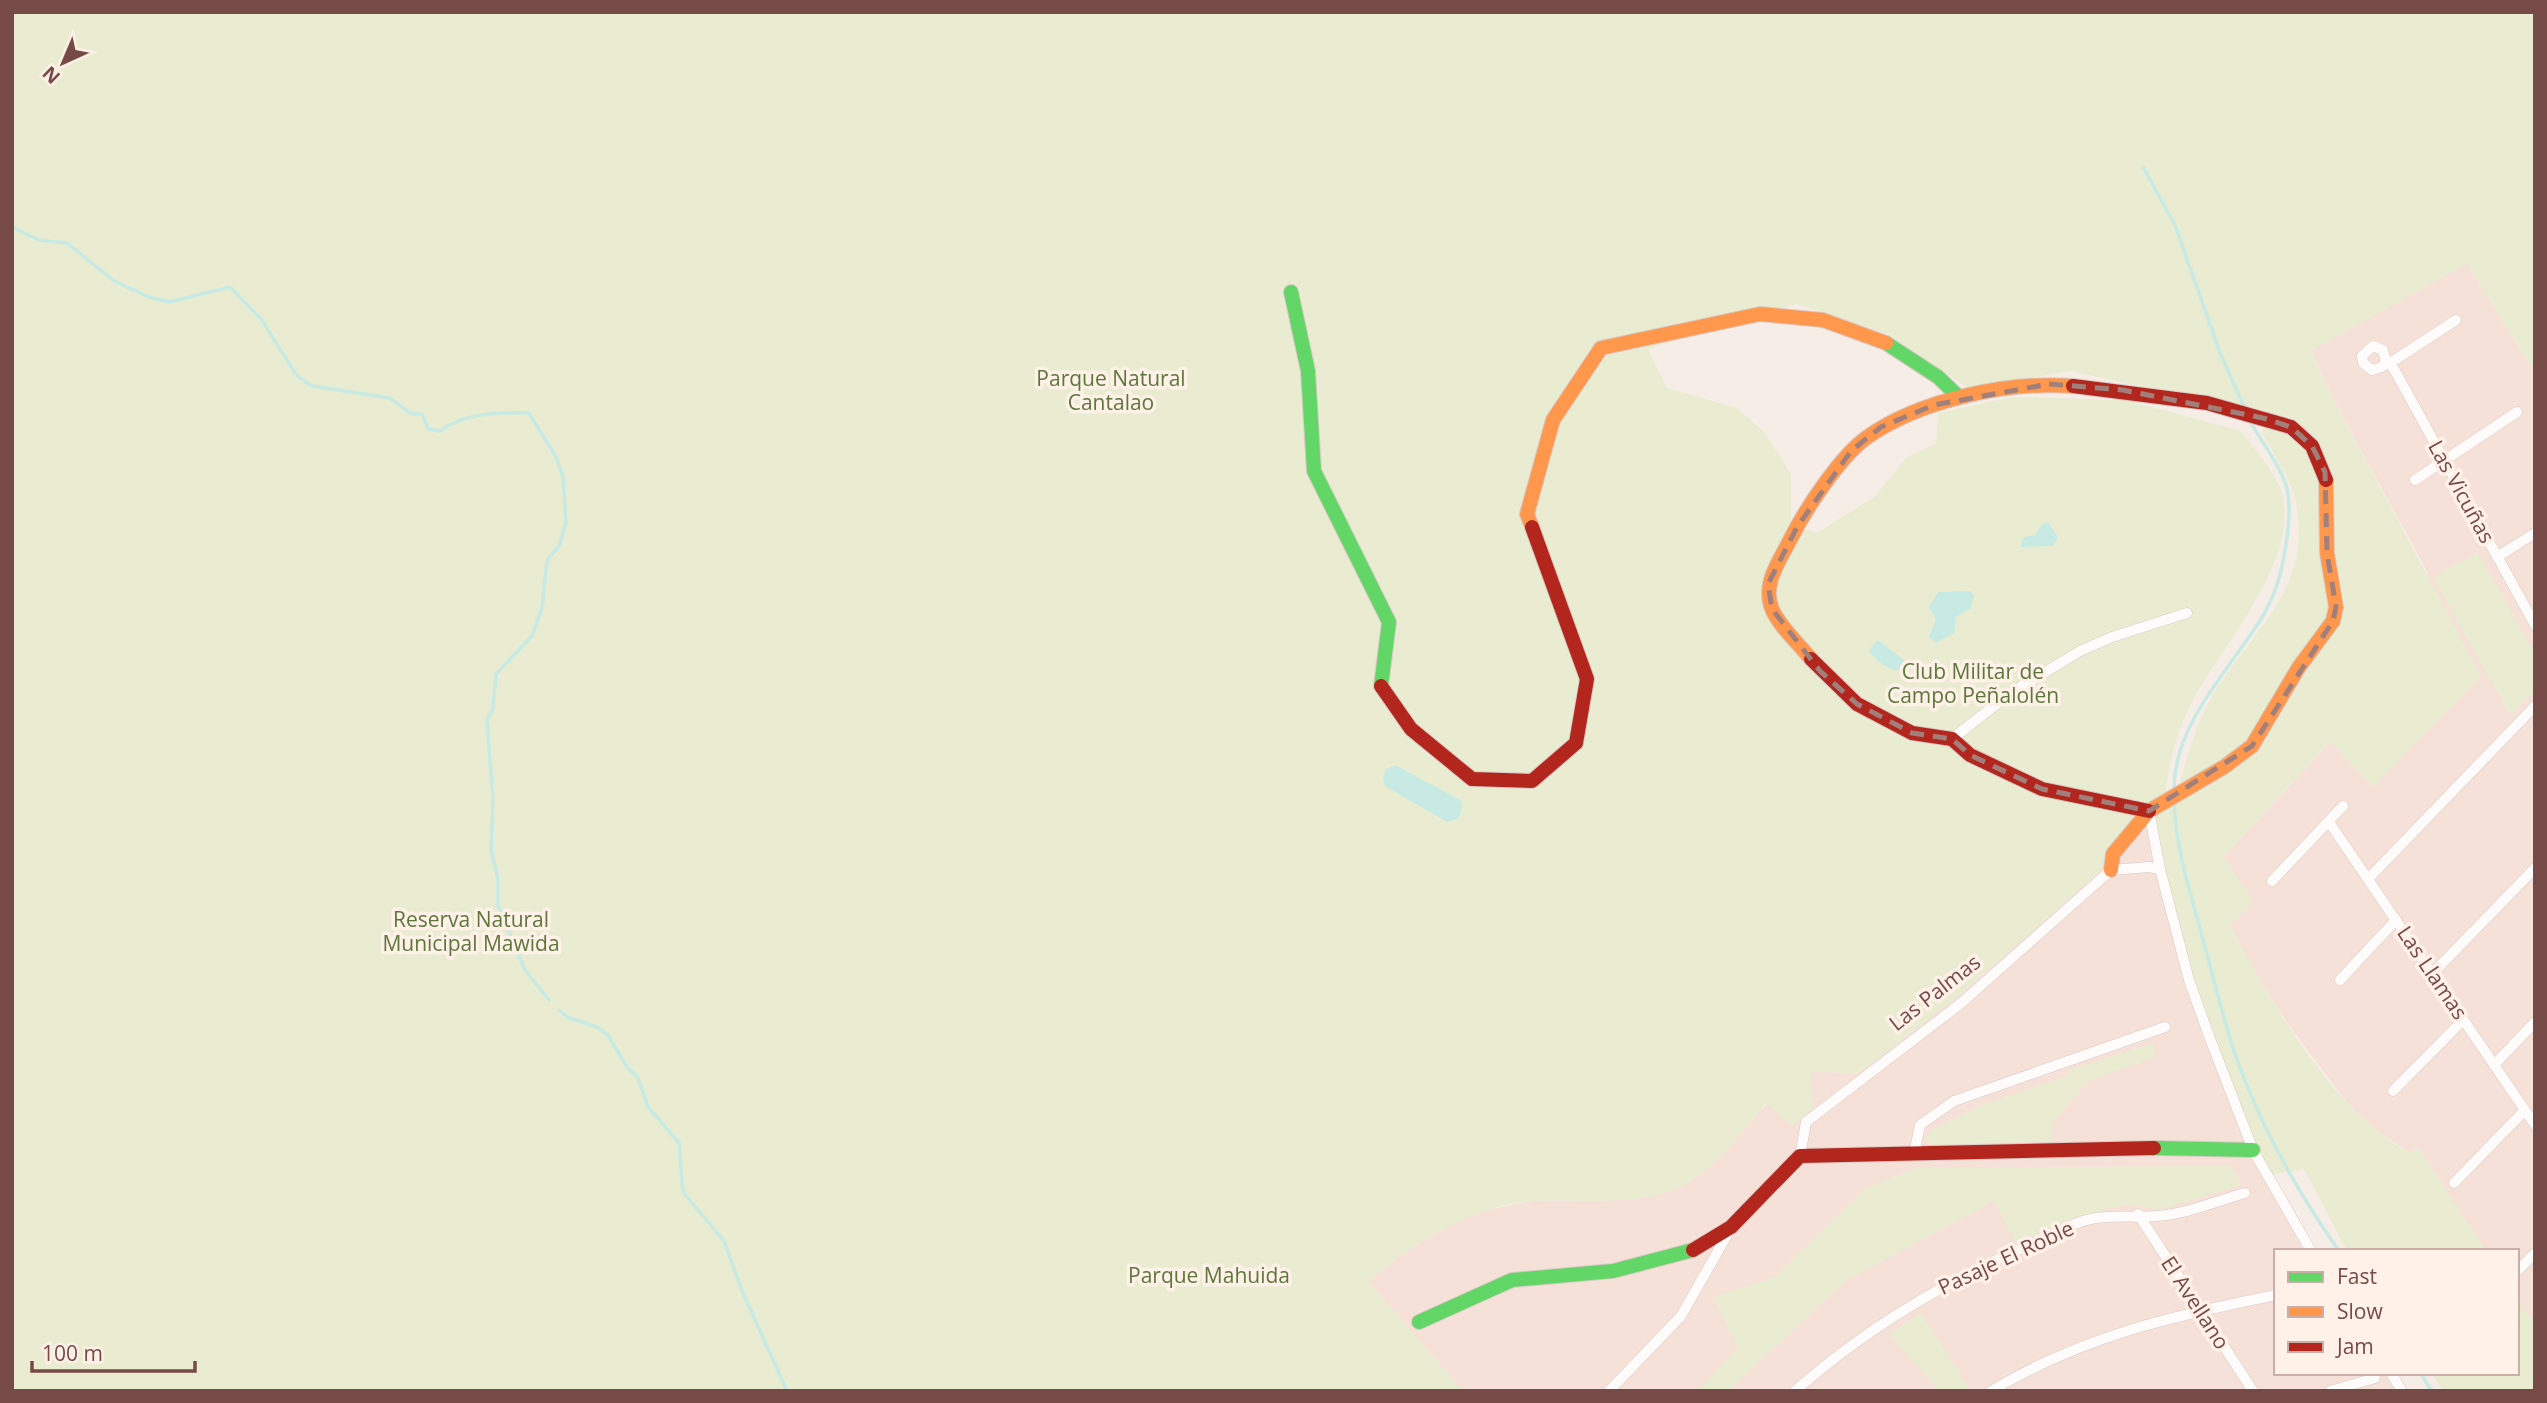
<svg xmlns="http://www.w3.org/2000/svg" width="2547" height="1403" font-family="'Open Sans',sans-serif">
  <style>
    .residential { fill: #f5e1d8 }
    .green { fill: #e9ecd0; fill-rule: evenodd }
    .water { fill: #c8eae4 }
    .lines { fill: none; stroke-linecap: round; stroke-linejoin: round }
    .stream { stroke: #c8eae4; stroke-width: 3.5 }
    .street-casing { stroke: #d8c9c5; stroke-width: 11 }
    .fast-casing { stroke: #dacac6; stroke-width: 16 }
    .slow-casing { stroke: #dacac6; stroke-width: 16 }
    .jam-casing { stroke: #dacac6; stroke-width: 16 }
    .street { stroke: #fefcfb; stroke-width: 10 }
    .fast { stroke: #63d668; stroke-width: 14 }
    .slow { stroke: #ff974d; stroke-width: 14 }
    .jam { stroke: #b3261e; stroke-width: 14 }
    .marked { fill: none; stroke: #a1807b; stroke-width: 5; stroke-dasharray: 14 9; stroke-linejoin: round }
    .labels { text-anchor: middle; stroke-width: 7; stroke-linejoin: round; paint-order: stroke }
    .park-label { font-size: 21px; fill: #5d773b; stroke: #fff0e8 }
    .street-label { font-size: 21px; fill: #764a46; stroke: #fff0e8 }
  </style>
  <rect width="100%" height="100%" fill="#f7ede7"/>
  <g class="residential">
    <polygon points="2467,263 2535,373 2535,1325 2517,1298 2517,1251 2486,1251 2418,1148 2410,1153 2369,1126 2346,1101 2290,1027 2259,980 2230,925 2223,857 2331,741 2428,573 2332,397 2311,350"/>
    <polygon points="2151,801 2249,1138 2312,1251 2276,1251 2276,1373 2393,1373 2404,1391 1463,1391 1367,1281 1404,1252 1469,1214 1532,1201 1604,1201 1654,1195 1691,1181 1730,1145 1767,1103 1793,1125 1811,1071 1857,1074 1957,997 2103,868"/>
  </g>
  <g class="green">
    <path d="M12,12h2523v361l-68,-110 -156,88 21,46 149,279 -108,111 -43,-46 -107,116 30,45 -23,23c40,75 103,188 180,228l8,-5 68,103h-139l-43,-82 -37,6 -75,-193 -29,-106 -13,-74 -47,66 -146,129 -100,77 -46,-3 2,37 -20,18 -27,-23c-22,26 -45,58 -74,77 -41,29 -110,18 -158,21 -64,4 -117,41 -166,80l95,110h-1451zM1797,304l93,31 78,53 104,-17 209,48 13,-5 -33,16c10,20 31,52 35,73 16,86 -42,125 -82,190 -16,26 -26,61 -34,90l-14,8c3,-29 11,-60 25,-87 28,-55 119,-154 87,-221 -9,-18 -25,-36 -37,-52l-115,-31 -113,-3 -75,16 -2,31 -29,13 -33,40 -57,36 -26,-8v-51l-27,-42 -27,-24 -70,-20 -19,-39z"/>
    <polygon points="2478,553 2535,654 2535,690 2510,715 2433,577"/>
    <polygon points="2154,1043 2155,1057 2089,1080 2051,1124 2053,1141 1934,1145 1925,1139 1930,1131 1983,1105 2070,1075 2068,1070"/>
    <polygon points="2230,1166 2241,1185 2158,1210 2132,1204 2102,1210 2016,1242 1994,1201 1845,1281 1728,1391 1697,1391 1738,1348 1713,1297 1775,1277 1866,1188 1916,1168"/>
    <polygon points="2517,1298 2535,1325 2535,1391 2443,1391 2431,1373 2517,1373"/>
    <polygon points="1921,1313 1970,1391 1940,1391 1889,1334"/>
  </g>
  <g class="water">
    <polygon points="2048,522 2058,537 2053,546 2020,547 2024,537 2035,535 2043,523"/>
    <polygon points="1971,591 1974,597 1970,609 1956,617 1954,633 1936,643 1929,637 1936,619 1929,607 1938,592"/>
    <path d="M1878,640l28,22 -2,8c-13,3 -28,-9 -35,-20z"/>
    <polygon points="1395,765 1460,800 1462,807 1459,818 1447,822 1385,786 1383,777 1386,769"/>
  </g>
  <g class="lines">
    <g class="stream">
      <polyline points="2143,167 2175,225 2220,353 2245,409"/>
      <path d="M12,227l27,13 28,3 47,38 35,16 20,5 61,-15 31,32 36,57 15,10 78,12 22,16h10l6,15 12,2c23,-18 60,-19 89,-18l27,44 7,20 3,46 -7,23 -12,14 -5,48 -10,28 -36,38 -3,34 -6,12 6,79 -2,50 7,31v25l27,65 24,30"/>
      <path d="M2174,793c-2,-67 54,-121 87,-174 15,-24 21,-48 25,-75 3,-18 5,-41 0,-59 -7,-22 -26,-44 -36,-65"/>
      <path d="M2174,800c1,45 16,92 28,136 11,39 20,79 33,118 24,69 62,137 104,197"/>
      <polyline points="559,1010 567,1017 597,1027 608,1035 627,1067 638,1078 648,1107 679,1143 683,1192 724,1241 742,1291 787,1391"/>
      <polyline points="2420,1373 2432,1391"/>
    </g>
    <defs>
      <g id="street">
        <polyline points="2386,361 2382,367 2372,370 2363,363 2362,356 2373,346 2383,350 2386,361 2394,369 2535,625"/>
        <polyline points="2390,363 2456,320"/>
        <polyline points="2415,480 2517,412"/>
        <polyline points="2497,557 2535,533"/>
        <polyline points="1952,739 2009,694 2080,651 2112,637 2187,613"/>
        <polyline points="2149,811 2160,869 2189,980 2209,1036 2253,1150 2311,1251"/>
        <polyline points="2329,822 2535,1125"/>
        <polyline points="2368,879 2535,706"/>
        <polyline points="2272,881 2343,806"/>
        <polyline points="2432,974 2535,868"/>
        <polyline points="2340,980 2396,920"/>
        <polyline points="2494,1065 2535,1022"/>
        <polyline points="2393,1091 2463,1020"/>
        <polyline points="1914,1155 1920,1125 1954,1101 2165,1027"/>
        <polyline points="1800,1156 1806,1122 1960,1004 2111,870 2149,867 2160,869"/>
        <polyline points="2454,1183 2525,1110"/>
        <polyline points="2138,1214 2253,1391"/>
        <polyline points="2517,1271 2535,1253"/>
        <polyline points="2391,1373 2402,1391"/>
        <polyline points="1609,1391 1681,1316 1730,1230"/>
        <path d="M1795,1391c70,-62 149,-109 234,-146 18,-8 36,-18 54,-24 24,-7 50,-3 74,-5 29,-2 60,-15 88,-23"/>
        <path d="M1991,1391c92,-55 181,-75 285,-96"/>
        <polyline points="2330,1391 2375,1378"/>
      </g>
      <g id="fast">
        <polyline points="1291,292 1308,371 1314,471 1389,622 1381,686"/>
        <polyline points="1886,343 1938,377 1959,397"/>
        <polyline points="2154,1148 2253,1150"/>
        <polyline points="1419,1322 1512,1280 1613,1271 1693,1250"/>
      </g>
      <g id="slow">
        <polyline points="1532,527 1527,514 1553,420 1601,348 1760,314 1823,320 1886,343"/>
        <path d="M1811,659c-12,-15 -32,-33 -39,-50 -10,-25 7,-47 18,-69 15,-30 49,-82 76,-102 53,-38 142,-57 207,-52"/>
        <polyline points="2111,870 2113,854 2149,811 2224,767 2252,746 2299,667 2333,621 2336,607 2327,553 2326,480"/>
      </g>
      <g id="jam">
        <polyline points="2073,386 2207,403 2291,427 2312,446 2326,480"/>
        <polyline points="1811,659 1857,704 1912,733 1952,739 1970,755 2042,789 2149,811"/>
        <polyline points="1381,686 1411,729 1472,779 1532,781 1576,743 1587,679 1532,527"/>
        <polyline points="1693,1250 1731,1227 1800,1156 2154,1148"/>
      </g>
    </defs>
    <use href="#street" class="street-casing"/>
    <use href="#fast" class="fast-casing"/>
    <use href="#slow" class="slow-casing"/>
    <use href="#jam" class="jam-casing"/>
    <use href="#street" class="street"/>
    <use href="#fast" class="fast"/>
    <use href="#slow" class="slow"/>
    <use href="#jam" class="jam"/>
  </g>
  <path class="marked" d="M2049,384l74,6 140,28 28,9 21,19 13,26 2,81 9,54 -3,14 -81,125 -103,65 -107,-22 -72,-34 -18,-16 -40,-6 -55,-29 -37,-33 -48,-62 -4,-25 29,-57 54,-76 30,-24 53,-22z"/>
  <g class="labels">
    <g class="park-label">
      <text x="1111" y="386">Parque Natural<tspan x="1111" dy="24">Cantalao</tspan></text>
      <text x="1973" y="679">Club Militar de<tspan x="1973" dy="24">Campo Peñalolén</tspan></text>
      <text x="471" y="927">Reserva Natural<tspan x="471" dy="24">Municipal Mawida</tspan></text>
      <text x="1209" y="1283">Parque Mahuida</text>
    </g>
    <g class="street-label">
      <text transform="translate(2461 492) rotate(61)" y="7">Las Vicuñas</text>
      <text transform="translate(2432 973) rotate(56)" y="7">Las Llamas</text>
      <text transform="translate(1935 993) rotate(-38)" y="7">Las Palmas</text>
      <text transform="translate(2006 1258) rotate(-25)" y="7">Pasaje El Roble</text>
      <text transform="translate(2195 1303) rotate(57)" y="7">El Avellano</text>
    </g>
  </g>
  <rect width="2547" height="1403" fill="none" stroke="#764a46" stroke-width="28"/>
  <rect x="2274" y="1249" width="245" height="126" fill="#fff0e8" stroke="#c8aea7" stroke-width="2"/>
  <rect x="2288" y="1272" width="35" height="10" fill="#63d668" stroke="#c8aea7" stroke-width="2"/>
  <text x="2337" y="1284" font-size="21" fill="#764a46">Fast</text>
  <rect x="2288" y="1307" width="35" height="10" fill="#ff974d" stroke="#c8aea7" stroke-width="2"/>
  <text x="2337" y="1319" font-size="21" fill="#764a46">Slow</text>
  <rect x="2288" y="1342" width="35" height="10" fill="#b3261e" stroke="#c8aea7" stroke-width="2"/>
  <text x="2337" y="1354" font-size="21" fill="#764a46">Jam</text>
  <g transform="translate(63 63) rotate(224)" stroke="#fff0e8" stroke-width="5" paint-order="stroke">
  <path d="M0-5L12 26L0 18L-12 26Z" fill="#764a46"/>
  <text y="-10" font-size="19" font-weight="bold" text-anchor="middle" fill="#764a46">N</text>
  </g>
  <path d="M32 1361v10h163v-10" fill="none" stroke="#764a46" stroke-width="3.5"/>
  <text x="42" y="1361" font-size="21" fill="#764a46" stroke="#fff0e8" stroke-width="5" paint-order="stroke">100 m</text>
</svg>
